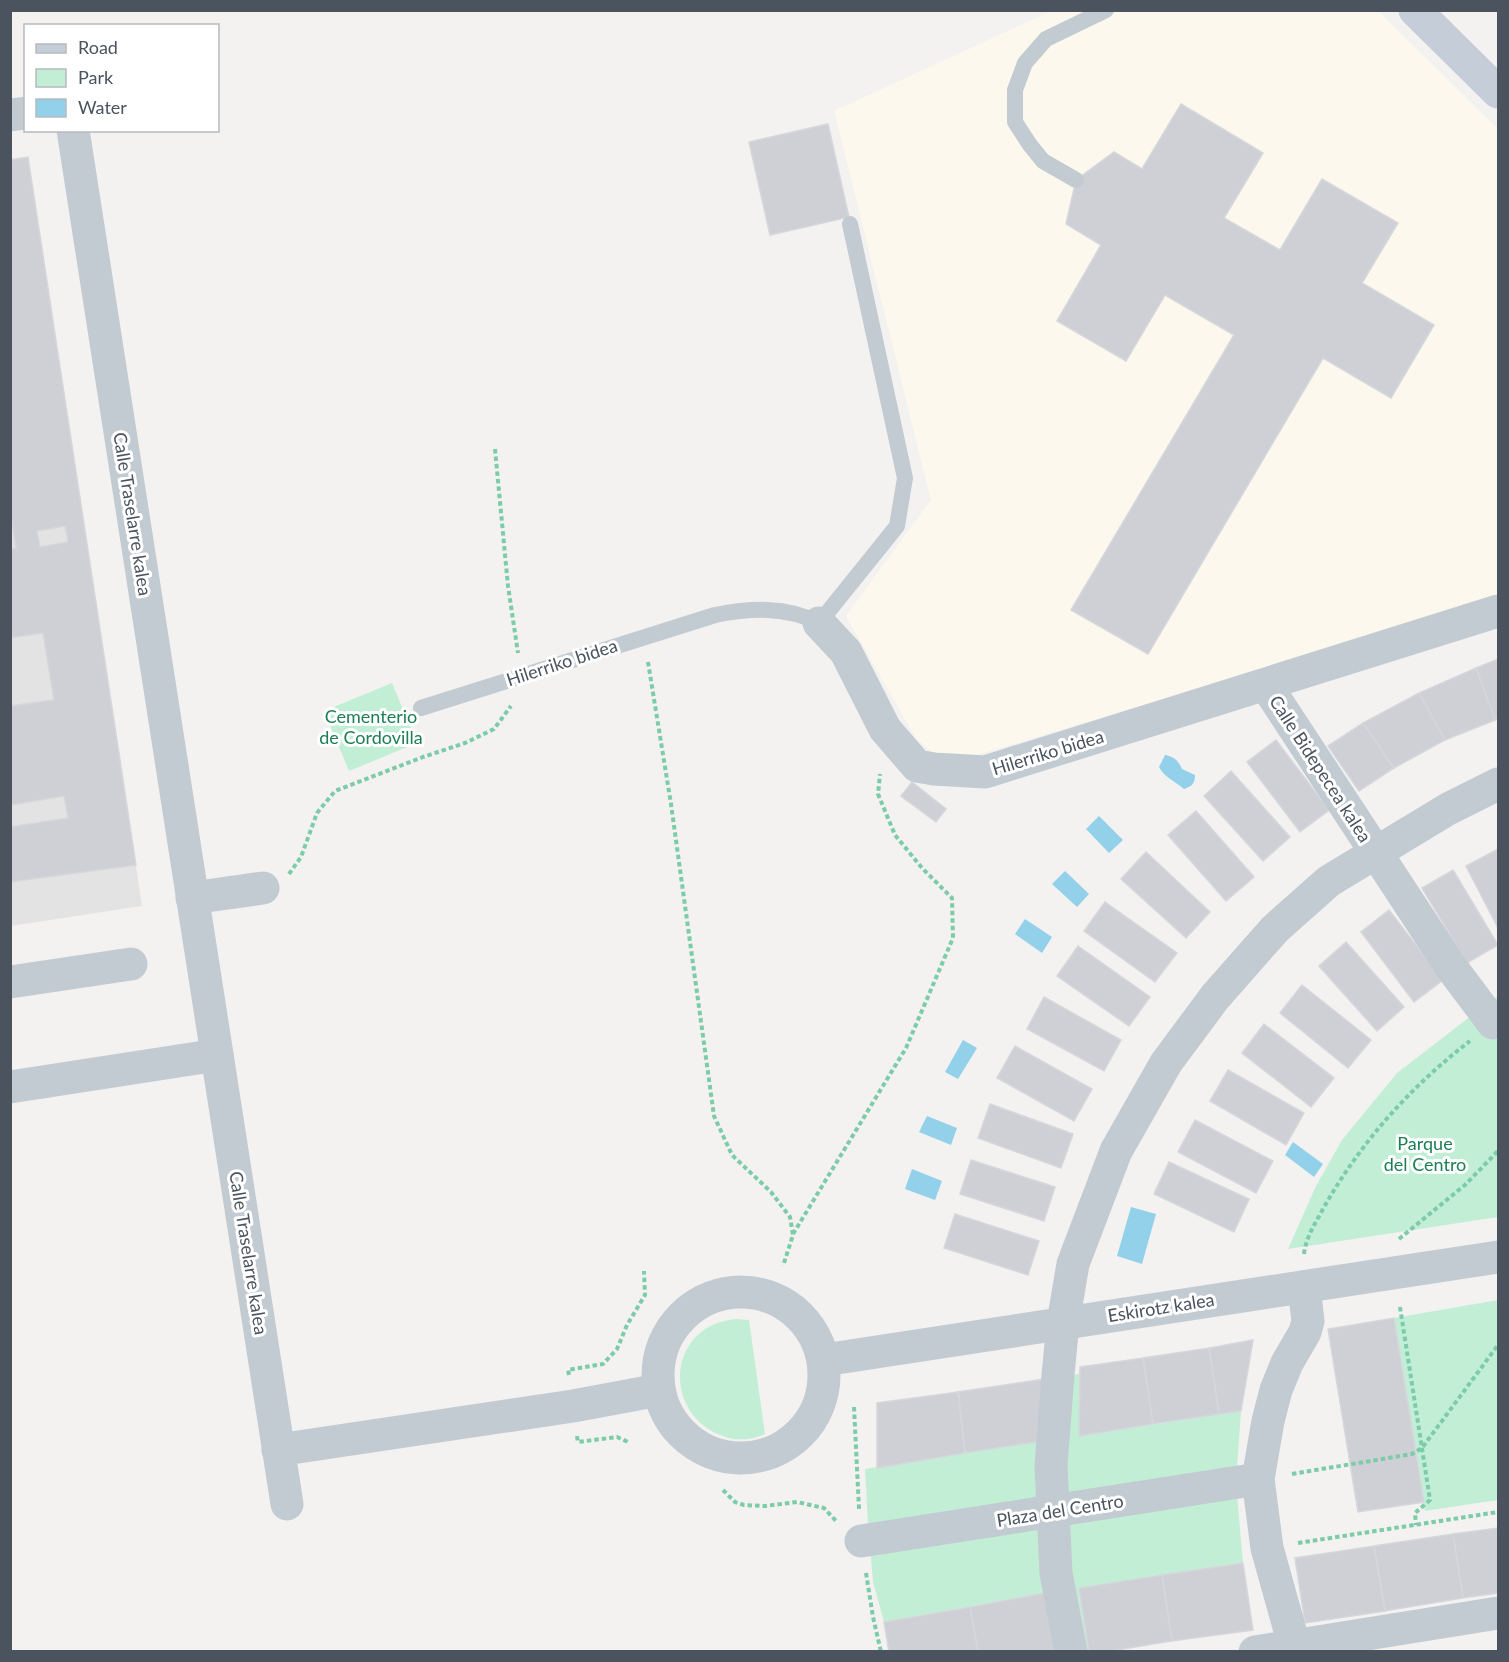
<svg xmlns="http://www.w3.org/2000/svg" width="1509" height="1662" font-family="Lato,sans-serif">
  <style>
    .commercial { fill: #fcf8ed }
    .education { fill: #e4e3e3 }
    .green { fill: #c3eed6 }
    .water { fill: #92d1e9 }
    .building { fill: #cfd0d5; stroke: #d6d7dc; stroke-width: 1.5; fill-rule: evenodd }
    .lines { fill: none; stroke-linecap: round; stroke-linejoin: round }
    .path { stroke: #7ccba9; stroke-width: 4; stroke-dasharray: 4.5 3; stroke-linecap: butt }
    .lane { stroke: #c3cbd2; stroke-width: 16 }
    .street { stroke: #c3cbd2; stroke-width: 33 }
    .secondary { stroke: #c5cdd9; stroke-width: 33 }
    .labels { text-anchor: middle; stroke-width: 6; stroke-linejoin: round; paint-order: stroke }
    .street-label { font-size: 18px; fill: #4a535e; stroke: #fff }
    .park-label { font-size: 18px; fill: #1c7e53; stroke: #fff }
  </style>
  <rect width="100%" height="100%" fill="#f3f2f1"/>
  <polygon class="commercial" points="1051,11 1378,11 1498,129 1498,599 973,756 934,754 915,737 846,616 931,500 834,111"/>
  <polygon class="education" points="28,157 142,906 11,926 10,160"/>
  <g class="green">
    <polygon points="392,683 417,743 349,771 324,711"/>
    <polygon points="1498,996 1498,1217 1288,1249 1316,1186 1342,1140 1397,1073 1484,1006"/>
    <polygon points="1498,1300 1498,1500 1425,1511 1394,1318"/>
    <path d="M735,1319l14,1 16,114c-11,5 -24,7 -36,4 -59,-15 -67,-93 -12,-115 6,-2 12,-3 18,-4z"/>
    <polygon points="1079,1374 1079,1436 1241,1411 1236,1483 1243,1563 1079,1588 1089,1651 1055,1651 1045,1593 884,1622 873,1582 868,1524 865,1469 1041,1441 1045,1379"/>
  </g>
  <g class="water">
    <path d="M1165,755c9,2 13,5 17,14l13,6c0,9 -3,11 -11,14 -8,-7 -20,-12 -25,-22z"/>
    <polygon points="1099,816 1123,840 1109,853 1086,829"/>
    <polygon points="1065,871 1089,894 1077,907 1052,884"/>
    <polygon points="1025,919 1052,937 1042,953 1015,934"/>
    <polygon points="963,1040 977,1048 958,1079 945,1072"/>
    <polygon points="927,1116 957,1128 951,1145 919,1132"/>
    <polygon points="1293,1142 1323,1164 1314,1177 1285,1155"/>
    <polygon points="912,1169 942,1181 935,1200 905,1189"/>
    <polygon points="1131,1207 1156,1214 1142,1264 1117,1256"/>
  </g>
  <g class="building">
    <polygon points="1181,104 1263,153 1224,218 1280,250 1322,179 1398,223 1362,283 1434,325 1391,398 1323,358 1148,654 1071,610 1234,335 1165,295 1126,361 1057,321 1101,245 1066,224 1076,180 1114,152 1142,169"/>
    <polygon points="828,124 849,217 770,235 749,142"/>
    <path d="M28,157l108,708 -126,17v-55l58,-9 -4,-22 -54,9v-99l44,-6 -11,-67 -33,5v-89l6,-1 -6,-38v-350zM65,526l3,16 -28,5 -3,-16z"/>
    <polygon points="1498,659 1498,718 1495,720 1476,668"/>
    <polygon points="1476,668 1495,720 1445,740 1419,693"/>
    <polygon points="1419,693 1445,740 1394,768 1363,723"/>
    <polygon points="1363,723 1394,768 1359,791 1328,746"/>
    <polygon points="1276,740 1329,810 1300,832 1247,762"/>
    <polygon points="1231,771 1290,837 1263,861 1204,796"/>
    <polygon points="912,782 946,809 936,822 901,796"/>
    <polygon points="1196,811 1254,877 1226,901 1168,835"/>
    <polygon points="1498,849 1498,928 1466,866"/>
    <polygon points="1146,852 1210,912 1186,938 1121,879"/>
    <polygon points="1453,870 1498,945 1467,963 1422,888"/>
    <polygon points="1105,902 1177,953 1155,982 1084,931"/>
    <polygon points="1389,910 1443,980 1414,1002 1361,932"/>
    <polygon points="1346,942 1404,1007 1377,1031 1319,966"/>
    <polygon points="1078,946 1150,997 1129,1026 1057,976"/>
    <polygon points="1302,985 1371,1040 1348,1068 1280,1013"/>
    <polygon points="1044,997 1121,1040 1104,1071 1027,1029"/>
    <polygon points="1264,1024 1334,1078 1311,1107 1242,1053"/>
    <polygon points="1015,1046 1092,1089 1074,1121 997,1078"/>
    <polygon points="1228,1070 1304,1113 1286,1145 1210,1101"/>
    <polygon points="990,1104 1073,1134 1061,1168 978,1138"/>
    <polygon points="1195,1120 1273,1161 1256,1193 1178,1152"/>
    <polygon points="971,1160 1055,1187 1044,1221 960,1194"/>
    <polygon points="1169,1162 1249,1199 1234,1232 1154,1194"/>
    <polygon points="955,1214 1039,1241 1028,1275 944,1248"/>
    <polygon points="1394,1318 1424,1502 1358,1512 1328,1329"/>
    <polygon points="1253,1340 1241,1411 1219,1414 1209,1348"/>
    <polygon points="1209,1348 1219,1414 1153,1424 1143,1358"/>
    <polygon points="1143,1358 1153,1424 1079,1436 1080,1367"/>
    <polygon points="1045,1379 1042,1441 965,1453 958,1392"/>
    <polygon points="958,1392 965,1453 877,1468 877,1403"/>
    <polygon points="1498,1528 1498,1593 1463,1598 1453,1534"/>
    <polygon points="1453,1534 1463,1598 1385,1611 1374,1546"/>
    <polygon points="1374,1546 1385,1611 1305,1623 1295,1558"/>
    <polygon points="1243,1563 1253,1630 1172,1641 1162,1575"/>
    <polygon points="1162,1575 1172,1641 1105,1652 1089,1652 1079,1588"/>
    <polygon points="1045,1593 1055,1652 978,1652 970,1607"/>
    <polygon points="970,1607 978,1652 889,1652 884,1622"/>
  </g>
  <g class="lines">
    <g class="path">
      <polyline points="495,449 508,586 518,653"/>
      <polyline points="648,662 671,804 714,1116 732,1155 771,1192 790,1217 793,1235 783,1266"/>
      <polyline points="289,874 301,857 317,813 335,791 423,757 465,743 494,729 511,706"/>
      <polyline points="793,1234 906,1048 953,938 952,898 922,868 895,835 878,794 880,774"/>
      <polyline points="1399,1239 1465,1185 1498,1151"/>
      <path d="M1304,1254c2,-17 11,-30 19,-45 37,-66 87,-122 147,-168"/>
      <polyline points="1400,1307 1430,1500 1415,1513 1416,1525"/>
      <polyline points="569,1375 568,1370 603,1364 617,1349 627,1325 645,1295 644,1271"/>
      <polyline points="854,1407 859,1509"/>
      <polyline points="577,1436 578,1442 617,1437 628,1442"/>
      <polyline points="1292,1474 1412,1454 1422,1448 1498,1345"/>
      <polyline points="723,1490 735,1502 744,1505 765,1506 797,1502 824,1508 837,1522"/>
      <polyline points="1298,1543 1498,1512"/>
      <polyline points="866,1573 873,1617 881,1652"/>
    </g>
    <g class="lane">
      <polyline points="1076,180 1043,161 1030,145 1015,122 1015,90 1025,63 1046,39 1106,10"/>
      <path d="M421,708l294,-93c36,-7 71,-9 104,8l78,-97 8,-48 -55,-254"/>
    </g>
    <g class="street">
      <polyline points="10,115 26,113"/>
      <polyline points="73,130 287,1504"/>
      <polyline points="819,623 846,652 885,729 917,766 934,769 985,772 1498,611"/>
      <polyline points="1266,685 1451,967 1493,1023"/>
      <polyline points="192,898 263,888"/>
      <polyline points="10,982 131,964"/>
      <polyline points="10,1087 217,1055"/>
      <circle cx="741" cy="1375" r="83"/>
      <polyline points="824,1360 1498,1257"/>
      <polyline points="278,1450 573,1406 659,1390"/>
      <polyline points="861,1541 1258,1479"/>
      <polyline points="1071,1652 1056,1573 1051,1465 1058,1375 1063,1323 1073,1264 1116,1151 1166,1063 1215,997 1275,929 1329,881 1448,809 1498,784"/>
      <polyline points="1255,1652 1498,1613"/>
      <polyline points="1296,1652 1267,1548 1258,1479 1268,1421 1276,1390 1287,1363 1305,1332 1308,1321 1304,1287"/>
    </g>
    <polyline class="secondary" points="1415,10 1498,92"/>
  </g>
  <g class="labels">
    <g class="street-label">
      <text transform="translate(132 514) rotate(81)" y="6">Calle Traselarre kalea</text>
      <text transform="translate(562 663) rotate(-18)" y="6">Hilerriko bidea</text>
      <text transform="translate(1048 753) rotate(-17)" y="6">Hilerriko bidea</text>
      <text transform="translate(1320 769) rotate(57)" y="6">Calle Bidepecea kalea</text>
      <text transform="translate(248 1253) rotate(81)" y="6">Calle Traselarre kalea</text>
      <text transform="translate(1161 1308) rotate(-9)" y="6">Eskirotz kalea</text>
      <text transform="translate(1060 1511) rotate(-9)" y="6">Plaza del Centro</text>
    </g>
    <g class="park-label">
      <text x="371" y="723">Cementerio<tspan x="371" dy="21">de Cordovilla</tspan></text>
      <text x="1425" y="1150">Parque<tspan x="1425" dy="21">del Centro</tspan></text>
    </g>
  </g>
  <rect width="1509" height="1662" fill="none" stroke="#4a535e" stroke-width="24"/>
  <rect x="24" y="24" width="195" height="108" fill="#ffffff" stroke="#b7babf" stroke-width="1.5"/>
  <rect x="36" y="44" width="30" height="9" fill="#c5cdd9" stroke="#b7babf" stroke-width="1.5"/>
  <text x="78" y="54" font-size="18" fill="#4a535e">Road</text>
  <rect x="36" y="69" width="30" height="18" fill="#c3eed6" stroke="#b7babf" stroke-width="1.5"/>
  <text x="78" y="84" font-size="18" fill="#4a535e">Park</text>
  <rect x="36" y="99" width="30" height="18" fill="#92d1e9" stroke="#b7babf" stroke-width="1.5"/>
  <text x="78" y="114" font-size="18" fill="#4a535e">Water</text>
</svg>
